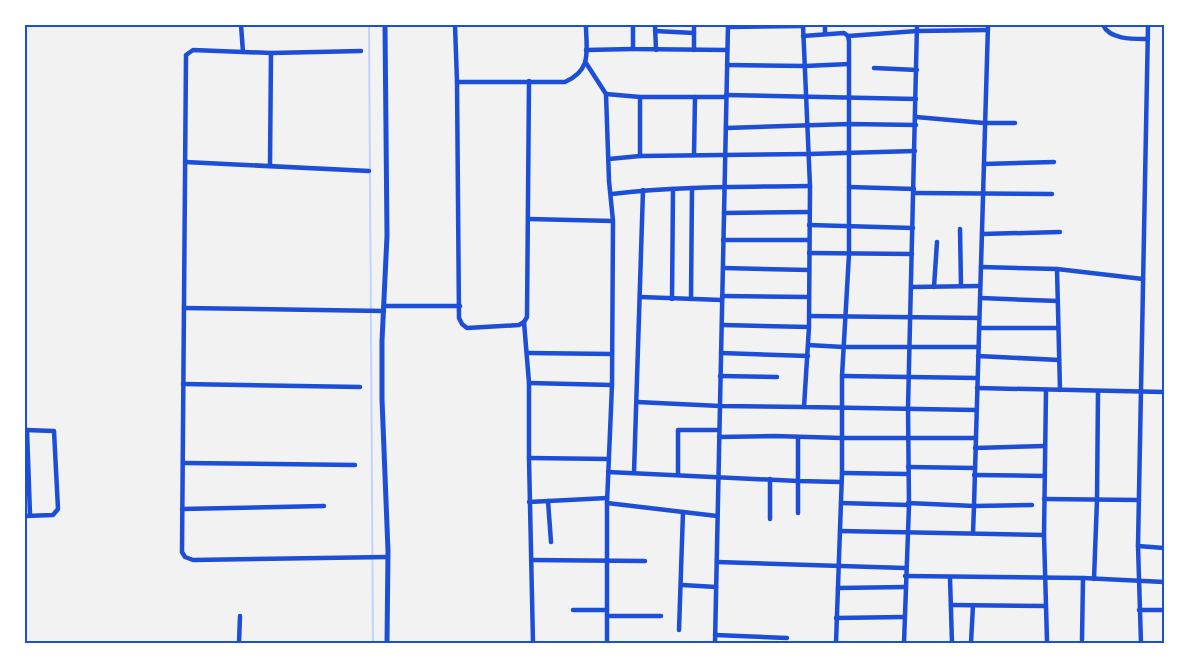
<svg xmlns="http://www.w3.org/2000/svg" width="1189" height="668" font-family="Rubik,sans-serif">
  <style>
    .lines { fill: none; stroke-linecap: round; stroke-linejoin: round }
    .stream { stroke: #bfd3fe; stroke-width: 2 }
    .minor { stroke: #1d4ed8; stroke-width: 4.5 }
    .tertiary { stroke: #1d4ed8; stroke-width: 5 }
    .neatline { fill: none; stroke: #1d4ed8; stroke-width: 2 }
  </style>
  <rect width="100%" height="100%" fill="#f2f2f2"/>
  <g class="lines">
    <polyline class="stream" points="369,25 373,643"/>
    <g class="minor">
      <polyline points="241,25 243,52"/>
      <polyline points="455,25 457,82 459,318 462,324 467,328 519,325 524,322"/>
      <polyline points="633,25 633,49 727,50"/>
      <polyline points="655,25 656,50"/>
      <polyline points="803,25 810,186 809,327 804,407 976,410"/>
      <polyline points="825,25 825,34"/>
      <polyline points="988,25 974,506 1032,505"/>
      <path d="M1103,25c7,15 31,14 45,14"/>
      <polyline points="728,27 803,26"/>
      <polyline points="655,31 694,33"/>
      <polyline points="803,36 844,33 848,36 849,41 849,254 842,376 842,473 836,643"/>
      <polyline points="848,36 917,31 988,30"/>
      <polyline points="586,50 633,49"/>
      <polyline points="694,50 694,25"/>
      <polyline points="361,51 271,53 193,50 186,55 182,552 185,557 193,560 388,557"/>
      <polyline points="586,63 606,94 609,181 613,221 612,385 607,503 607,643"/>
      <polyline points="727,65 805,66 849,64"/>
      <polyline points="874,68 917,70"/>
      <polyline points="529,81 527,317 524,322 529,383 529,458 533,643"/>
      <path d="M457,82h108c28,-13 21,-31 21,-57"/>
      <polyline points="606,94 640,97 726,97"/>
      <polyline points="726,95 916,99"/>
      <polyline points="640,97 640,156 809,154 915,151"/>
      <polyline points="916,117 984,123 1015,123"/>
      <polyline points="726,128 849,124 916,125"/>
      <polyline points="694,155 695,97"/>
      <polyline points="609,159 640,156"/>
      <polyline points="185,162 369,171"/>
      <polyline points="984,164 1054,162"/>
      <polyline points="270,166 271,53"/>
      <polyline points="849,187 914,189"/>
      <polyline points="914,193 1052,194"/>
      <path d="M612,194c65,-8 132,-7 198,-8"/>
      <polyline points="724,213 809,212"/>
      <polyline points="529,219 613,221"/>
      <polyline points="809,225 913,228"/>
      <polyline points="960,229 961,286"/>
      <polyline points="982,234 1060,232"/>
      <polyline points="723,240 809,240"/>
      <polyline points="809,253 912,254"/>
      <polyline points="981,267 1057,269 1143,279"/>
      <polyline points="723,268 809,270"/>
      <polyline points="1057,269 1060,390"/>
      <polyline points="912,287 980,286"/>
      <polyline points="934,287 937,242"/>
      <polyline points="722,296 808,297"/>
      <polyline points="640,297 722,300"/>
      <polyline points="980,298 1058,301"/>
      <polyline points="672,299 673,189"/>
      <polyline points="691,299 692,188"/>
      <polyline points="384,306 460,306"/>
      <polyline points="184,308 384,311"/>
      <polyline points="809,316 979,318"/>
      <polyline points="722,325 809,327"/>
      <polyline points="979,328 1058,328"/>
      <polyline points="808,345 843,347 979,347"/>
      <polyline points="528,353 612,354"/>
      <polyline points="721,353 808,356"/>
      <polyline points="978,356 1059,360"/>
      <polyline points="720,376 777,377"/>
      <polyline points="842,376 977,378"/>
      <polyline points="529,383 612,385"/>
      <polyline points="183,384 360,387"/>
      <polyline points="977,388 1164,392"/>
      <polyline points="1046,390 1044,535 1047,641"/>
      <polyline points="637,402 720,406 804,407"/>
      <polyline points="25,430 54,431 58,509 53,515 25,516"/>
      <polyline points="27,430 30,515"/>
      <polyline points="719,437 774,436 842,438 976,438"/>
      <polyline points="975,448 1045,446"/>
      <polyline points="529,458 609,459"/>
      <polyline points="183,463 355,465"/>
      <polyline points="908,467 975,468"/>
      <polyline points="608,472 798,481 841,482"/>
      <polyline points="634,473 643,190"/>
      <polyline points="842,473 908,474"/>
      <polyline points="678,474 678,430 719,430"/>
      <polyline points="974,475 1045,476"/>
      <polyline points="1044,499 1139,500"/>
      <polyline points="548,501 551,542"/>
      <polyline points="529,502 607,498"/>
      <polyline points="607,503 717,516"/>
      <polyline points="841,503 909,505"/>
      <polyline points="908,503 974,506 973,533"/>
      <polyline points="182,509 324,506"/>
      <polyline points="798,513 798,438"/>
      <polyline points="770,519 770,479"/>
      <polyline points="840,531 1044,535"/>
      <polyline points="1138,546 1164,548"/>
      <polyline points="531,560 645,561"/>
      <polyline points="717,562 905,568"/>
      <polyline points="905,576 1083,578 1164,582"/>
      <polyline points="950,578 952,643"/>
      <polyline points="1094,579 1097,500 1098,391"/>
      <polyline points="682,585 716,587"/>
      <polyline points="838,588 906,587"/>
      <polyline points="951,605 1045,606"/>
      <polyline points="573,610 607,610"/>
      <polyline points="1139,610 1164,610"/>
      <polyline points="607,616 661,616"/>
      <polyline points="836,618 904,617"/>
      <polyline points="679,630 683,512"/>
      <polyline points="715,635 787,638"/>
      <polyline points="1082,640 1083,578"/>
      <polyline points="239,643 240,616"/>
      <polyline points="715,643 728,25"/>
      <polyline points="904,643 909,505 908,408 917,25"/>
      <polyline points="971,643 973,605"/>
      <polyline points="1141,643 1138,546 1148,25"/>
    </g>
    <polyline class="tertiary" points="385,25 387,236 382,341 382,399 388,551 387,643"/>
  </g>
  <rect width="1189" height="668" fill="none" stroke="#ffffff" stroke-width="52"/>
  <rect x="26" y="26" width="1137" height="616" class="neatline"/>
</svg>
